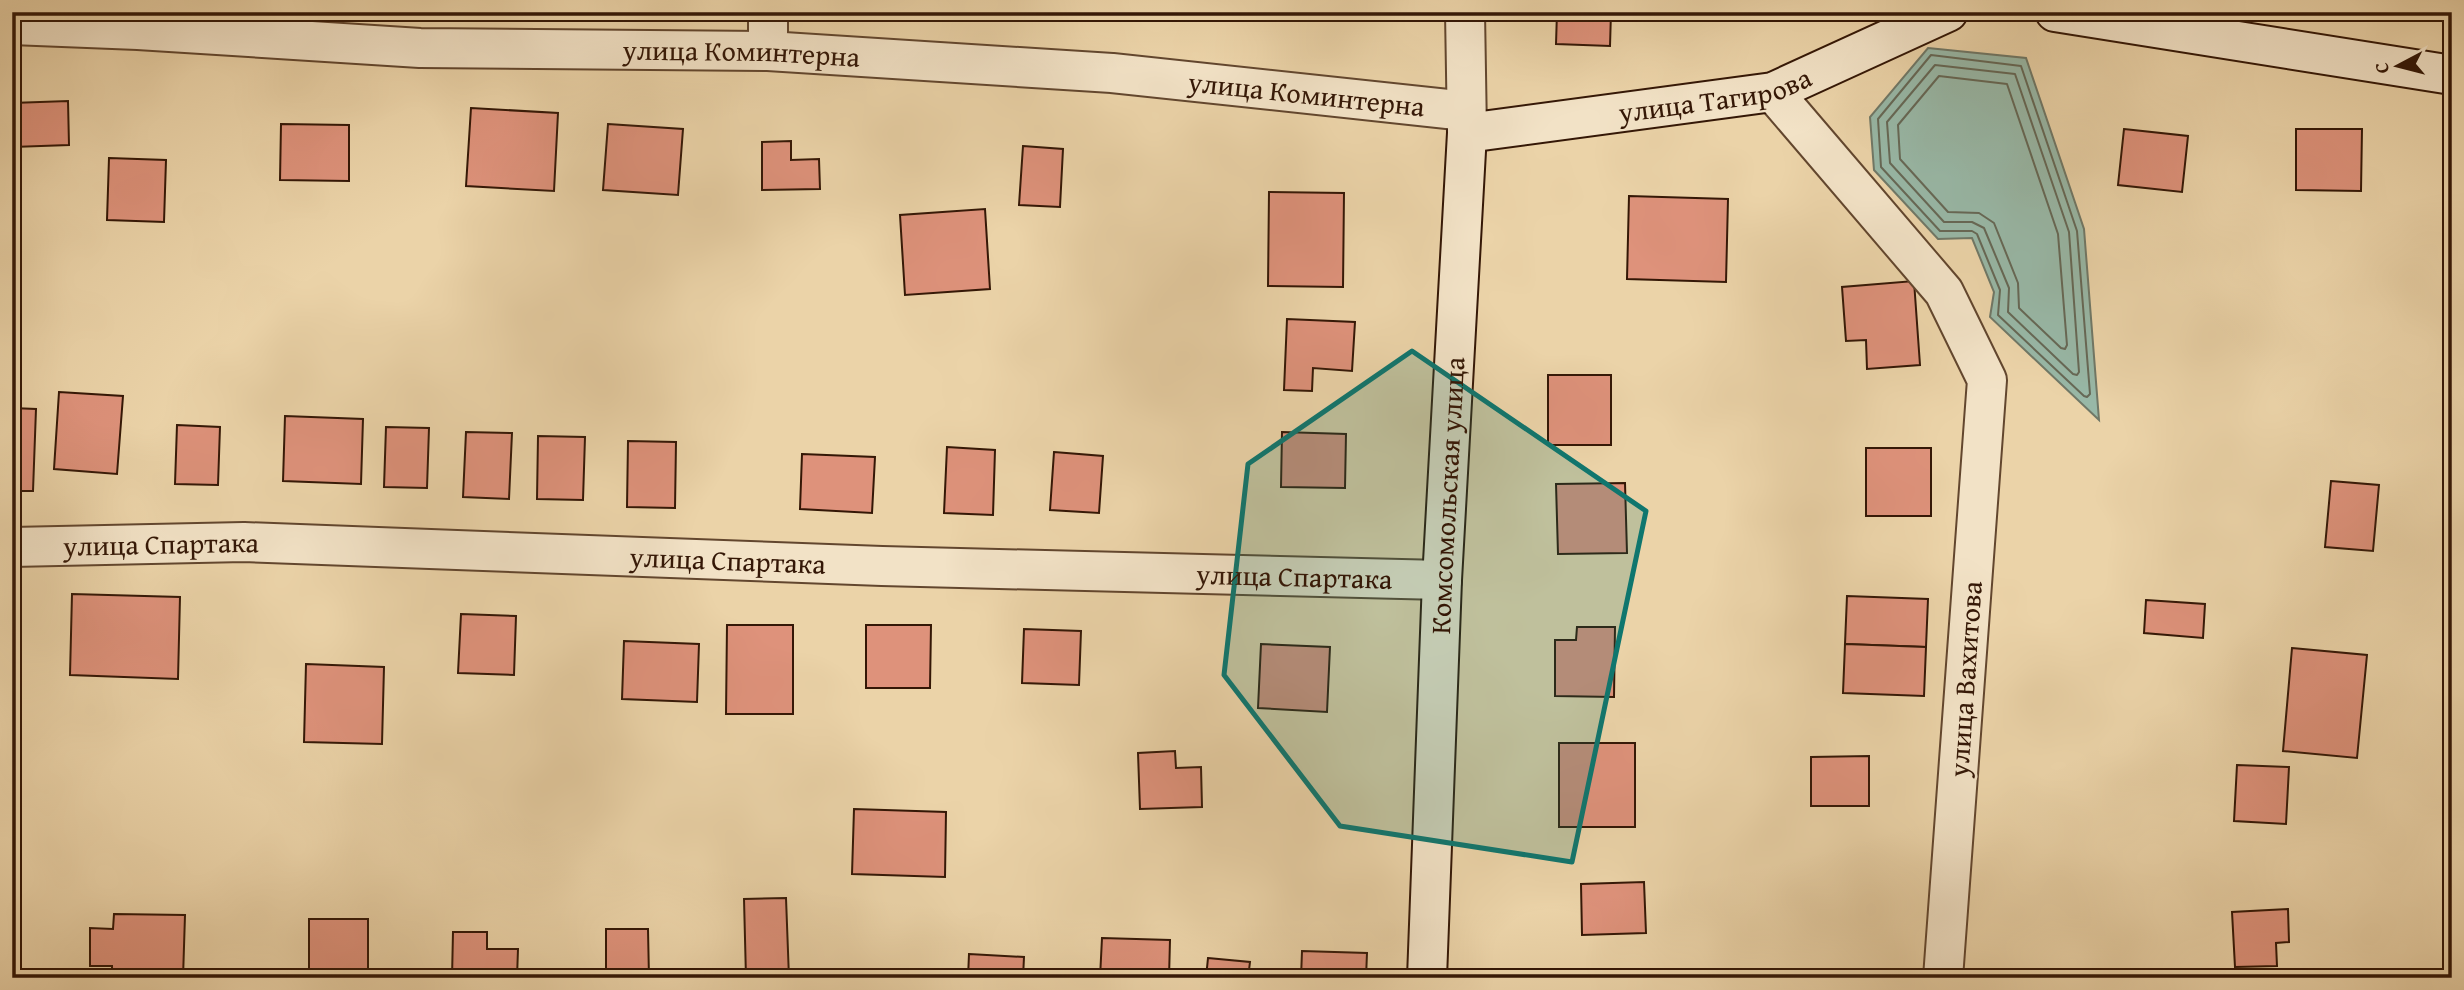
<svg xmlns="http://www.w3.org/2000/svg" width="2464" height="990" font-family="'Gentium Book Plus',serif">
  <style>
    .water { fill: #98b8a7; stroke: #707867; stroke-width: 2 }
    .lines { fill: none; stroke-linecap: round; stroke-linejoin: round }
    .shore { stroke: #666856; stroke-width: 2 }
    .building { fill: #de927b; stroke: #341706; stroke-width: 2 }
    .street-casing { stroke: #62462e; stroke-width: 42 }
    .secondary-casing { stroke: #341706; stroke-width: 42 }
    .street { stroke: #f2e2c6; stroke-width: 38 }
    .secondary { stroke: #f2e2c6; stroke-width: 38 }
    .marked { fill: #0f766e; fill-opacity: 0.2; stroke: #0f766e; stroke-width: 5; stroke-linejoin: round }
    .labels { text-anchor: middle; stroke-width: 5; stroke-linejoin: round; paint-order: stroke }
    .street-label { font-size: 28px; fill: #341706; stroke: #f2e2c6 }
  </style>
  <rect width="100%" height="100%" fill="#ebd3a8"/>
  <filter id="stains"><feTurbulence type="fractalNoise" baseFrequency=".00286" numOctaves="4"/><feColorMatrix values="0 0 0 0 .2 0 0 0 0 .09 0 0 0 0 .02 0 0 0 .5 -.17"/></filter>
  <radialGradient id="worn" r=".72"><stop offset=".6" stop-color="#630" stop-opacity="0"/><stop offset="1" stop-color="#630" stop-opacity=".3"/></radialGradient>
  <polygon class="water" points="1928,48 2026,58 2084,229 2099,420 1990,317 1994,292 1972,238 1938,239 1874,170 1870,117"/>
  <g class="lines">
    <g class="shore">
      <polygon points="1931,55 2021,66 2077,231 2090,394 2087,397 2084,396 1998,315 2000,290 1977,234 1972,231 1940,231 1881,167 1878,119"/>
      <polygon points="1935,65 2015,74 2069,232 2079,372 2077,375 2073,374 2008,312 2009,288 1984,228 1972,222 1944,222 1890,163 1887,122"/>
      <polygon points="1939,76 2007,84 2058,234 2067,345 2065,349 2061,348 2019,308 2018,283 1994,223 1979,213 1948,212 1900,159 1898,125"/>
    </g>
  </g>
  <g class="building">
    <polygon points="1193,12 1247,12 1247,18 1193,15"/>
    <polygon points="1557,12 1611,12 1610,46 1556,44"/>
    <polygon points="68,101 69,145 13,147 12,103"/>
    <polygon points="471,108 558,113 554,191 466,186"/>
    <polygon points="281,124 349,125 349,181 280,180"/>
    <polygon points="608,124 683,129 678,195 603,190"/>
    <polygon points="2124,129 2188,136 2182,192 2118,185"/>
    <polygon points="2296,129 2362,129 2361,191 2296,190"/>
    <polygon points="791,141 791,160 819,159 820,189 762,190 762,142"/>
    <polygon points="1023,146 1063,149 1060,207 1019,205"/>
    <polygon points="109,158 166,160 164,222 107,220"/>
    <polygon points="1269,192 1344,193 1343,287 1268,286"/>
    <polygon points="1629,196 1728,199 1726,282 1627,279"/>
    <polygon points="985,209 990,289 905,295 900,215"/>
    <polygon points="1914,281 1920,365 1867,369 1866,340 1846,341 1842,287"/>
    <polygon points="1287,319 1355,322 1352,371 1313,368 1312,391 1284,390"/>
    <rect x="1548" y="375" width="63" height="70"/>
    <polygon points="59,392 123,396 117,474 54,469"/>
    <polygon points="12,408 36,409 33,491 12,491"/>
    <polygon points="285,416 363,419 361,484 283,481"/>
    <polygon points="177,425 220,427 218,485 175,484"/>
    <polygon points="386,427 429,428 427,488 384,487"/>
    <polygon points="466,432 512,433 509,499 463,497"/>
    <polygon points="1282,432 1346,434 1345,488 1281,487"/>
    <polygon points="538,436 585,437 583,500 537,499"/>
    <polygon points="628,441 676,442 675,508 627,507"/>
    <polygon points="947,447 995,450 993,515 944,513"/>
    <rect x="1866" y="448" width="65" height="68"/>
    <polygon points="1054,452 1103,456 1099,513 1050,510"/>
    <polygon points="802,454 875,457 872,513 800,509"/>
    <polygon points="2331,481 2379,485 2373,551 2325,547"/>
    <polygon points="1625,483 1627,553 1558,554 1556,484"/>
    <polygon points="72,594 180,597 178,679 70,675"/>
    <polygon points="1847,596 1928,599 1926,647 1845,644"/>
    <polygon points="2146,600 2205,604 2203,638 2144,633"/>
    <polygon points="461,614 516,616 514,675 458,673"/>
    <polygon points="727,625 793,625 793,714 726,714"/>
    <polygon points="866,625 931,625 930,688 866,688"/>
    <polygon points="1577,627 1615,627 1614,697 1555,696 1555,640 1576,640"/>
    <polygon points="1024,629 1081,631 1079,685 1022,683"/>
    <polygon points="624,641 699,644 697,702 622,699"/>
    <polygon points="1261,644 1330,647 1327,712 1258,708"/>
    <polygon points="1845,644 1926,647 1924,696 1843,693"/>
    <polygon points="2292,648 2367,655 2357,758 2283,751"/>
    <polygon points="306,664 384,667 382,744 304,742"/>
    <rect x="1559" y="743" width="76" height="84"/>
    <polygon points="1175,751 1176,768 1201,767 1202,807 1140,809 1138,753"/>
    <polygon points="1869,756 1869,806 1811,806 1811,757"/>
    <polygon points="2237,765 2289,767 2286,824 2234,821"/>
    <polygon points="854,809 946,812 945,877 852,874"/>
    <polygon points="1644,882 1646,933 1582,935 1581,884"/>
    <polygon points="786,898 789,978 746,978 744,899"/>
    <polygon points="2288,909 2289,942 2276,943 2277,966 2235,967 2232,912"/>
    <polygon points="114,914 185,915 183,978 112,978 112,966 90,966 90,928 113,929"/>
    <rect x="309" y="919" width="59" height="59"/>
    <polygon points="606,929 648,929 649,978 606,978"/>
    <polygon points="453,932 487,932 487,949 518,949 517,978 452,978"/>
    <polygon points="1102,938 1170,940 1169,978 1100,978"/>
    <polygon points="1302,951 1367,953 1366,978 1301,978"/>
    <polygon points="969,954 1024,957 1023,978 968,978"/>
    <polygon points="1208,958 1250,962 1248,978 1206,978"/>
  </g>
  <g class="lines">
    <defs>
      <g id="street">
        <polyline points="768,12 768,51"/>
        <polyline points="1465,12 1467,133"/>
        <path id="s1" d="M12,25l126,5 282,18 348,3 344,22 354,38"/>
        <polyline points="1773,92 1944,292 1987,380 1943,978"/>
        <path id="s2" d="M12,547l232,-5 638,24 560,14"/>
      </g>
      <g id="secondary">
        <polyline points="2055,12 2452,75"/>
        <path id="s3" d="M1427,978l15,-398 25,-447 306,-41 175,-80"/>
      </g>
    </defs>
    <use href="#street" class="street-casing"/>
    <use href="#secondary" class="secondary-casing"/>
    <use href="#street" class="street"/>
    <use href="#secondary" class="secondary"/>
  </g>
  <path class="marked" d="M1412,351l234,160 -74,351 -232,-36 -116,-151 24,-211z"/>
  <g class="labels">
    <g class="street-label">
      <text dy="10" stroke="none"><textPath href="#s1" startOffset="730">улица Коминтерна</textPath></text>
      <text dy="10" stroke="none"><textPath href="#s3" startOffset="1097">улица Тагирова</textPath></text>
      <text dy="10" stroke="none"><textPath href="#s1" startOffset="1297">улица Коминтерна</textPath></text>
      <text dy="10" stroke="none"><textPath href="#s3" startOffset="483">Комсомольская улица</textPath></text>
      <text dy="10" stroke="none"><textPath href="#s2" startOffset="149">улица Спартака</textPath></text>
      <text dy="10" stroke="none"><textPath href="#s2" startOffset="716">улица Спартака</textPath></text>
      <text dy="10" stroke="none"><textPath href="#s2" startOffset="1283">улица Спартака</textPath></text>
      <text transform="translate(1965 679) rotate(-86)" y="10">улица Вахитова</text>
    </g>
  </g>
  <rect width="2464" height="990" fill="none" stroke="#ebd3a8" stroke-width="42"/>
  <rect x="14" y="14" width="2436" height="962" fill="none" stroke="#341706" stroke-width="3.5"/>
  <rect x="21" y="21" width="2422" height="948" fill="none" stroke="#341706" stroke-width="2"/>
  <g transform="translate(2398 66) rotate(263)" stroke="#f2e2c6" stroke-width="5" paint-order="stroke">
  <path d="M0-5L12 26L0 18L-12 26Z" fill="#341706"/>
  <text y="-10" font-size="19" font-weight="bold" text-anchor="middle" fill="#341706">С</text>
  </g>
  <rect width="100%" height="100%" filter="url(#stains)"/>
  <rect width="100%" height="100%" fill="url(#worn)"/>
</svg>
